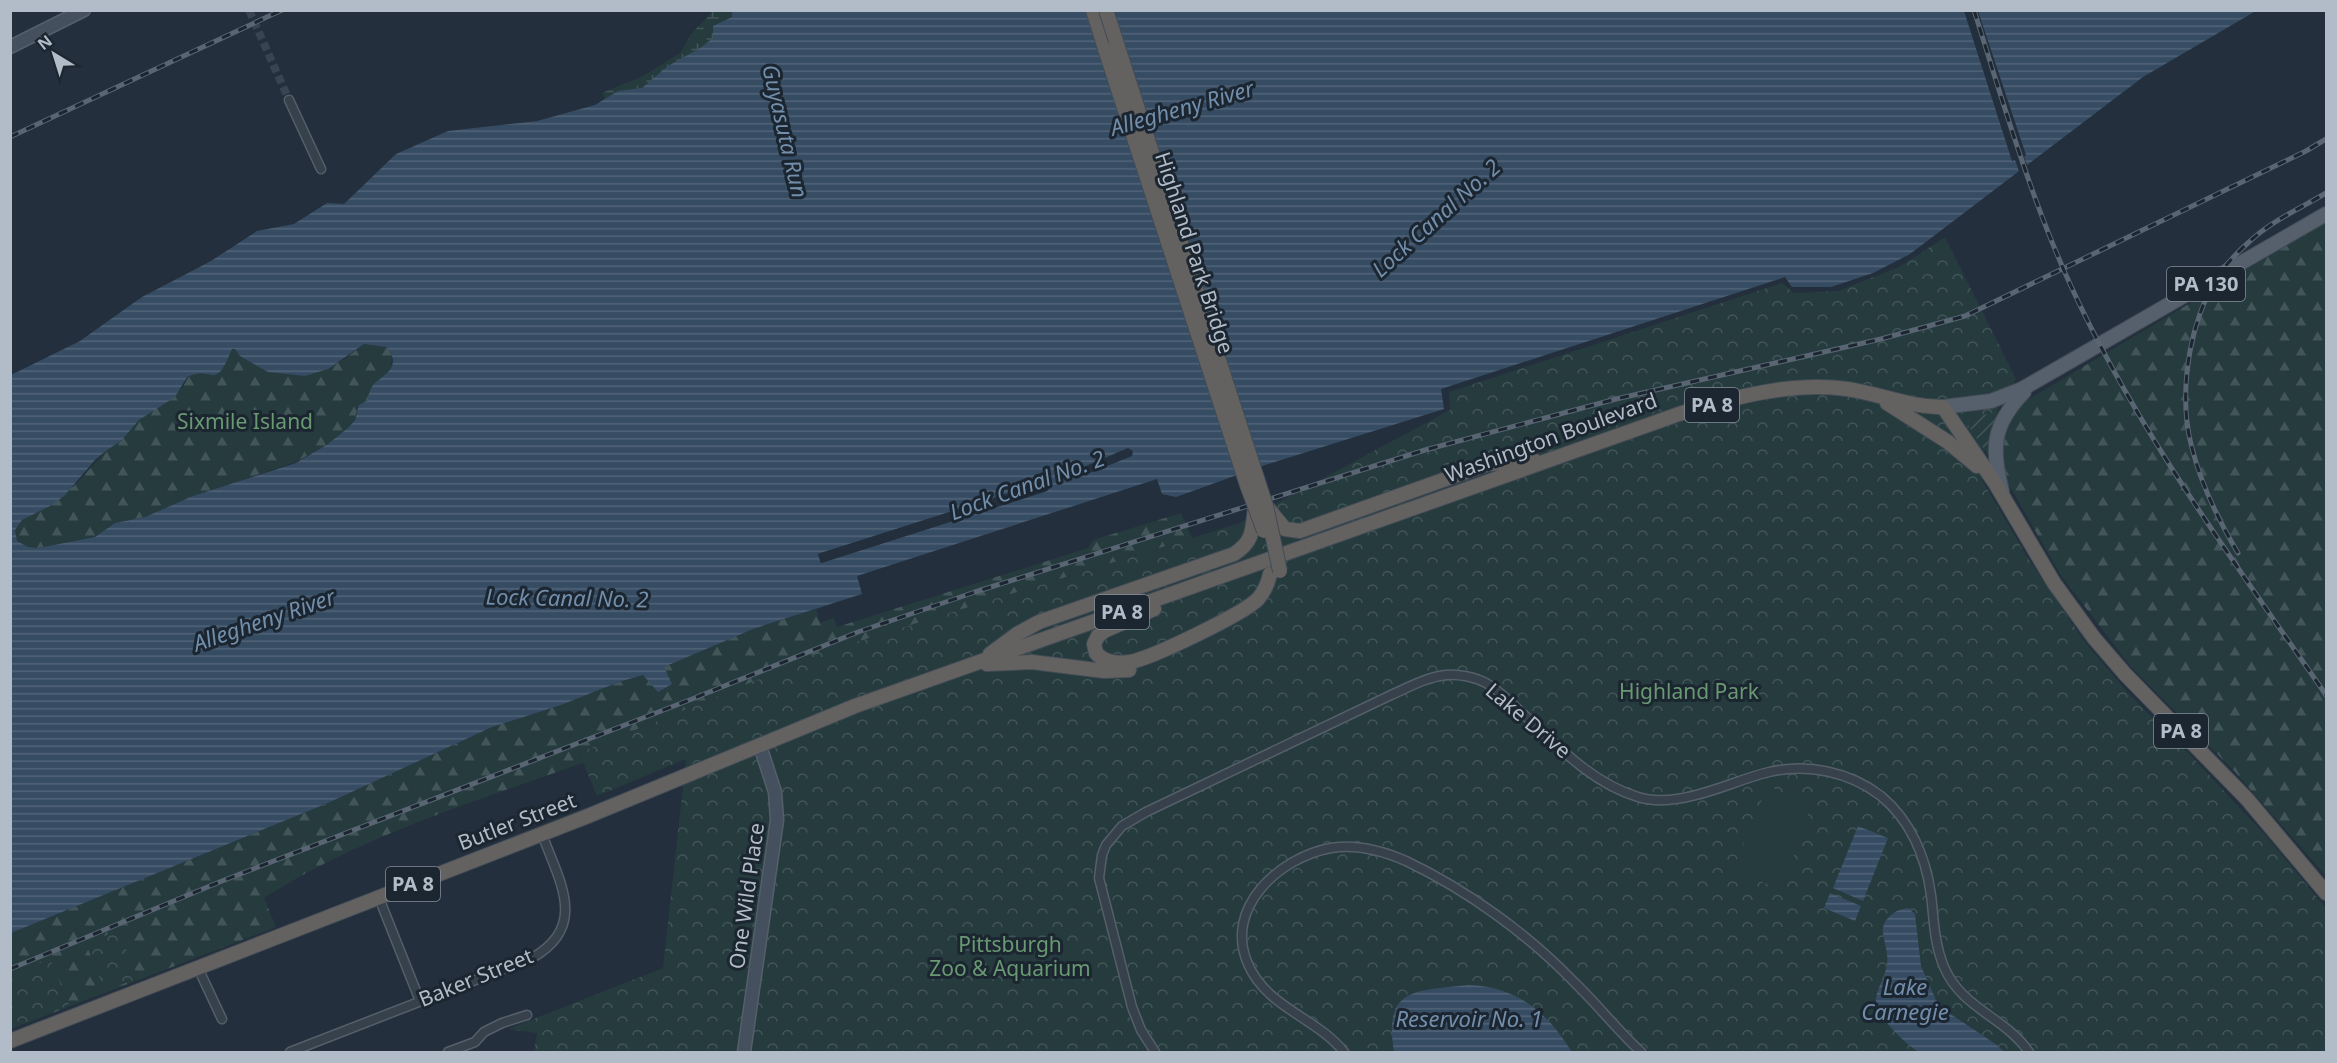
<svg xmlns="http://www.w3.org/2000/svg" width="2337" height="1063" font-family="'Noto Sans',sans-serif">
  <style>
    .forest { fill: url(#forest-firs) }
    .wetland { fill: url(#wetland-marsh) }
    .park { fill: url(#park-crowns) }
    .garden { fill: url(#garden-furrows) }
    .pitch { fill: #253b3d }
    .water { fill: url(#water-rules); fill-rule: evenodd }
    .pier { fill: #232f3c; fill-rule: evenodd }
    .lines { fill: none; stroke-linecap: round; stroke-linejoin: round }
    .minor-tunnel { stroke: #384451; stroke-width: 8; stroke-dasharray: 8 4; stroke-linecap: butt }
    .minor-casing { stroke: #555f6a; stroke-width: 11 }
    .secondary-casing { stroke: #555f6a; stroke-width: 15 }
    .primary-casing { stroke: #404a55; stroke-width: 16 }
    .trunk-casing { stroke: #424c57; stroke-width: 16 }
    .minor { stroke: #37414c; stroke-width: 8 }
    .secondary { stroke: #45505f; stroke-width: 12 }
    .primary { stroke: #55606c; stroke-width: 14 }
    .trunk { stroke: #646260; stroke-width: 14 }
    .rail-casing { stroke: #596573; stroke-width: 5 }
    .rail { stroke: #1c2631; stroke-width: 3; stroke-dasharray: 9; stroke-linecap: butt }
    .trunk-bridge-casing { stroke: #424c57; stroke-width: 16; stroke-linecap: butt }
    .trunk-bridge { stroke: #646260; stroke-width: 14 }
    .labels { text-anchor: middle; stroke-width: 6; stroke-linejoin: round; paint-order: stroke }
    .shield { fill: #1c2631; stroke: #858f9b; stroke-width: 1.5 }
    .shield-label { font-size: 20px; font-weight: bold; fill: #b2bcc8 }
    .street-label { font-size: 21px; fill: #b2bcc8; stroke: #1c2631 }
    .park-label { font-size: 21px; fill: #699972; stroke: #1c2631 }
    .water-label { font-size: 22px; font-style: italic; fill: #728eab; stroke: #1c2631 }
  </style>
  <defs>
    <pattern id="forest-firs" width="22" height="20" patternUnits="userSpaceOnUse" patternTransform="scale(1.5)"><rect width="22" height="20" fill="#253b3d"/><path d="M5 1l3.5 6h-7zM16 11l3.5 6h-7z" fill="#425558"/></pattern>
    <pattern id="wetland-marsh" width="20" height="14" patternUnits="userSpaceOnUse" patternTransform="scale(1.5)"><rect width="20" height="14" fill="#253b3d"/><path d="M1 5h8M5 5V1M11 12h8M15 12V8" fill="none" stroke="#425558"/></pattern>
    <pattern id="park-crowns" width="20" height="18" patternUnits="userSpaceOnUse" patternTransform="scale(1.5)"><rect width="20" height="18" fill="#253b3d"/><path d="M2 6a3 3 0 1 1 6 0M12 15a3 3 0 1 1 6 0" fill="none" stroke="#425558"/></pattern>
    <pattern id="garden-furrows" width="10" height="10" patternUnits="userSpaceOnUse" patternTransform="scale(1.5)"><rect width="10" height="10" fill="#253b3d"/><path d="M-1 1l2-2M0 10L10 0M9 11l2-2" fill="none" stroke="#425558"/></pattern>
    <pattern id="water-rules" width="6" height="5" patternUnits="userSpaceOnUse" patternTransform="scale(1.5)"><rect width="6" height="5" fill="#364c63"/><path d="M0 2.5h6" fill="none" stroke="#516478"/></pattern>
  </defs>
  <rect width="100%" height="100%" fill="#232f3c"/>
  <g class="forest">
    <polygon points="2326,222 2326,876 2235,772 2130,666 2060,574 2005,478 1999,451 2007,422 2024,402"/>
    <path d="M364,344l24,3 4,9 -1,13 -5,8 -10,5 -8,18 -12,13 -1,6 -6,8 -21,17 -32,18 -103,34 -48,21 -30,6 -20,14 -57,11 -10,-1 -11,-6 -3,-11 8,-10 52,-34 33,-36 14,-9 18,-21 44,-33 4,-10c27,-13 27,17 45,-28h3l3,4 30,19 37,4 38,-16z"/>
    <path d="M1181,513l11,25 -393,122 1,3 -221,90 4,10c-107,38 -222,73 -319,135l12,29 -265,102v-96l317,-130 164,-76 69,-22 58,-23 25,-7 109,-46 63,-20 4,14 14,-5 3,9 251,-79 5,-8z"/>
  </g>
  <polygon class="wetland" points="713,11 745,11 720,61 608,104 602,93 643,76 680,53 691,34"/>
  <g class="park">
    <polygon points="1945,237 2016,379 1986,429 1982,480 2026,555 2084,641 2129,694 2198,763 2266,836 2326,908 2326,1052 534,1052 537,1033 508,1029 663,968 686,759 597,796 579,753 799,663 798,660 1240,523 1450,410 1449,392 1782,283 1794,293 1838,291 1901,266"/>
    <polygon points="118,930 138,978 105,991 86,944"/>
    <polygon points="50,959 69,1005 11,1028 11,975"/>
  </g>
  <polygon class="garden" points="2002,410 1991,460 1968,425 1969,419"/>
  <polygon class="pitch" points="1768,786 1811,805 1782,891 1733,869"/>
  <g class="water">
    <path d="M732,11h1568l-46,1 -111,65 -233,177 -37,19 -42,14h-39l-7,-10 -344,112 3,20 -179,56 -89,32 -14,-3 -5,-15 -300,97 5,18 -109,35 -89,38 8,17 -14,8 -15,-17 -24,7 -58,23 -69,22 -164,76 -317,130v-558l69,-34 62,-44 69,-36 46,-30 37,-7 33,-21 17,1 52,-50 52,-23 89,-10 58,-16 23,-14 24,-3 26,-22 32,-18 13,-10v-12l19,-9zM364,344l23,3c14,19 0,26 -11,35 -6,5 -7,12 -8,18l-9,5 -4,15 -6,7 -21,17 -32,19 -103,33 -48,21 -30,6 -20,14 -57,11 -10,-1 -11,-6 -2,-11 7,-10 30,-15 12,-9 31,-36 12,-10 14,-9 18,-21 36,-23 12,-20c27,-13 27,17 45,-28h3l5,7 28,16 37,4 23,-7zM1044,482l6,1 1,2 -4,6 -226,72 -3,-9z"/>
    <polygon points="1858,826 1888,838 1863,901 1833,888"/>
    <polygon points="1830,893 1861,906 1855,921 1824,908"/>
    <path d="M1908,908l7,6 6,52 15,34 16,15 45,30 7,7h-85c-13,-7 -44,-37 -43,-53 1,-12 10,-23 11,-36 2,-12 -5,-24 -4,-36 3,-11 14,-18 25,-19z"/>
    <path d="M1469,985c49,2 78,27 103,67h-178c-11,-65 21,-61 75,-67z"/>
  </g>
  <g class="pier">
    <polygon points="1964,11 1978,11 2026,155 2024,157 2028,168 2020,174 2015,160 2012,161"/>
    <polygon points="1128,448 1133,451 1132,456 1082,476 1078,473 1079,469"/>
    <path d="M1044,482l6,1 1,3 -4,5 -226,72 -3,-9zM1044,485h4l-3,3 -222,72 -1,-4z"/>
  </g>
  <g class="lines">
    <polyline class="minor-tunnel" points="249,10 289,100"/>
    <defs>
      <g id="minor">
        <polyline points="289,100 321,169"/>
        <polyline points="379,898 420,1001"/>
        <polyline points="198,968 222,1019"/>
        <path d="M290,1052l242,-94c57,-32 27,-77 10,-124"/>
        <polyline points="448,1052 475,1042 484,1032 502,1023 527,1015"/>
        <path d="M1155,1052l-14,-22 -9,-23 -33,-129 3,-23 4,-10 16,-19 24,-14 245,-117c18,-8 36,-18 55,-20 13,-1 29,2 40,8 13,7 24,19 35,29 35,32 70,71 117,85 19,6 39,3 58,-2 25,-6 48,-17 73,-23 39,-9 81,0 112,24 30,25 45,62 50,99 3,25 3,48 13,72 18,42 61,50 85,85"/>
        <path d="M1344,1052c-28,-35 -77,-44 -96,-88 -25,-56 32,-107 83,-116 25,-4 52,3 75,13 61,29 122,73 169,122 23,22 43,48 66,69"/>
      </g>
      <g id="secondary">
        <polyline points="10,47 84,10"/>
        <polyline points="744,1052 777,820 775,792 760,746"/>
      </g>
      <g id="primary">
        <polyline points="1943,407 1991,401 2022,389 2326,214"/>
        <path d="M2002,491c-11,-43 -10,-66 22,-99"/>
      </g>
      <g id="trunk">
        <polyline points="1093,10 1105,49"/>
        <polyline points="1887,403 1948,442 1977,466"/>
        <polyline points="1266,506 1285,529 1300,531 1488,464 1535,461"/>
        <path d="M1154,609l-50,22 -6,5 -4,8 2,9c9,10 21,11 34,9 22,-4 113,-48 128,-63 7,-8 10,-16 12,-25"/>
        <path d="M990,654l27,-20 22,-12 195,-68c20,-13 18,-24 21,-46"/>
        <polyline points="987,664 1032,662 1104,671 1129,670"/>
        <path d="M10,1041l578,-225 267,-110 824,-292c52,-16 113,-33 168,-25 34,5 61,18 96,18l52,76 59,100 40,55 31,36 122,125 79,94"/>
      </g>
    </defs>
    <use href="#minor" class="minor-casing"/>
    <use href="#secondary" class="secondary-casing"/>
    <use href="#primary" class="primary-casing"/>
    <use href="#trunk" class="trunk-casing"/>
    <use href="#minor" class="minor"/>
    <use href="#secondary" class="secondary"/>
    <use href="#primary" class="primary"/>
    <use href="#trunk" class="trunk"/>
    <defs>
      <g id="rail">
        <path d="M1974,10c29,92 56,186 96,274 67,147 165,279 256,411"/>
        <polyline points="10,137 282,10"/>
        <path d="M2238,553c-19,-32 -37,-69 -46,-105 -13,-48 -5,-107 15,-152 9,-21 26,-40 42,-54 22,-21 52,-34 77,-49"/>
        <polyline points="10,969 222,881 692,699 858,632 975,592 1425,450 1616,399 1881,339 1965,316 2306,151 2326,139"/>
      </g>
    </defs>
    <use href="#rail" class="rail-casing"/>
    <use href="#rail" class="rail"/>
    <defs>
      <g id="trunk-bridge">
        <polyline points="1106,10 1266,506 1280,571"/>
        <polyline points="1105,49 1247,485 1264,531"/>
      </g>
    </defs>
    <use href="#trunk-bridge" class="trunk-bridge-casing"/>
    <use href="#trunk-bridge" class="trunk-bridge"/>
  </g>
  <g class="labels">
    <g class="shield">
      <rect x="2167" y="267" width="78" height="34" rx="4.5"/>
      <rect x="1685" y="388" width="54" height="34" rx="4.5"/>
      <rect x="1095" y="595" width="54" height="34" rx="4.5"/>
      <rect x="2154" y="714" width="54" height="34" rx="4.5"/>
      <rect x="386" y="867" width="54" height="34" rx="4.5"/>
    </g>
    <g class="shield-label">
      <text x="2206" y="291">PA 130</text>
      <text x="1712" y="412">PA 8</text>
      <text x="1122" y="619">PA 8</text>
      <text x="2181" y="738">PA 8</text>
      <text x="413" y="891">PA 8</text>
    </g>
    <g class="street-label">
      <text transform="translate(1194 253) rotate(72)" y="7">Highland Park Bridge</text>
      <text transform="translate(1551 438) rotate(-20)" y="7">Washington Boulevard</text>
      <text transform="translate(1528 721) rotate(40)" y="7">Lake Drive</text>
      <text transform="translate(517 822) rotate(-21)" y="7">Butler Street</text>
      <text transform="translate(747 896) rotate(-82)" y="7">One Wild Place</text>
      <text transform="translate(476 978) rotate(-22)" y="7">Baker Street</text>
    </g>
    <g class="park-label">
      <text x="245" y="429">Sixmile Island</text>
      <text x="1689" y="699">Highland Park</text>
      <text x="1010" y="952">Pittsburgh<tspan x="1010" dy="24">Zoo &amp; Aquarium</tspan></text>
    </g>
    <g class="water-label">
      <text transform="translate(1182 108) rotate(-16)" y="8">Allegheny River</text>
      <text transform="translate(785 131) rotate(77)" y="8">Guyasuta Run</text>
      <text transform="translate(1436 218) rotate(-42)" y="8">Lock Canal No. 2</text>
      <text transform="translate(1027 485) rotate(-20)" y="8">Lock Canal No. 2</text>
      <text transform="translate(567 598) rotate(1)" y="8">Lock Canal No. 2</text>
      <text transform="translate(264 620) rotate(-19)" y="8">Allegheny River</text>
      <text x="1905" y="995">Lake<tspan x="1905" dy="25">Carnegie</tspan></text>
      <text x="1469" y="1027">Reservoir No. 1</text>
    </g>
  </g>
  <rect width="2337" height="1063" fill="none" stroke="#b2bcc8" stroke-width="24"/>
  <g transform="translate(54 54) rotate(322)" stroke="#1c2631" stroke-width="4.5" paint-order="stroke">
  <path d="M0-4.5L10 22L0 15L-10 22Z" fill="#b2bcc8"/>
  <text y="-9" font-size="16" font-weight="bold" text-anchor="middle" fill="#b2bcc8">N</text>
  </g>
</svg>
